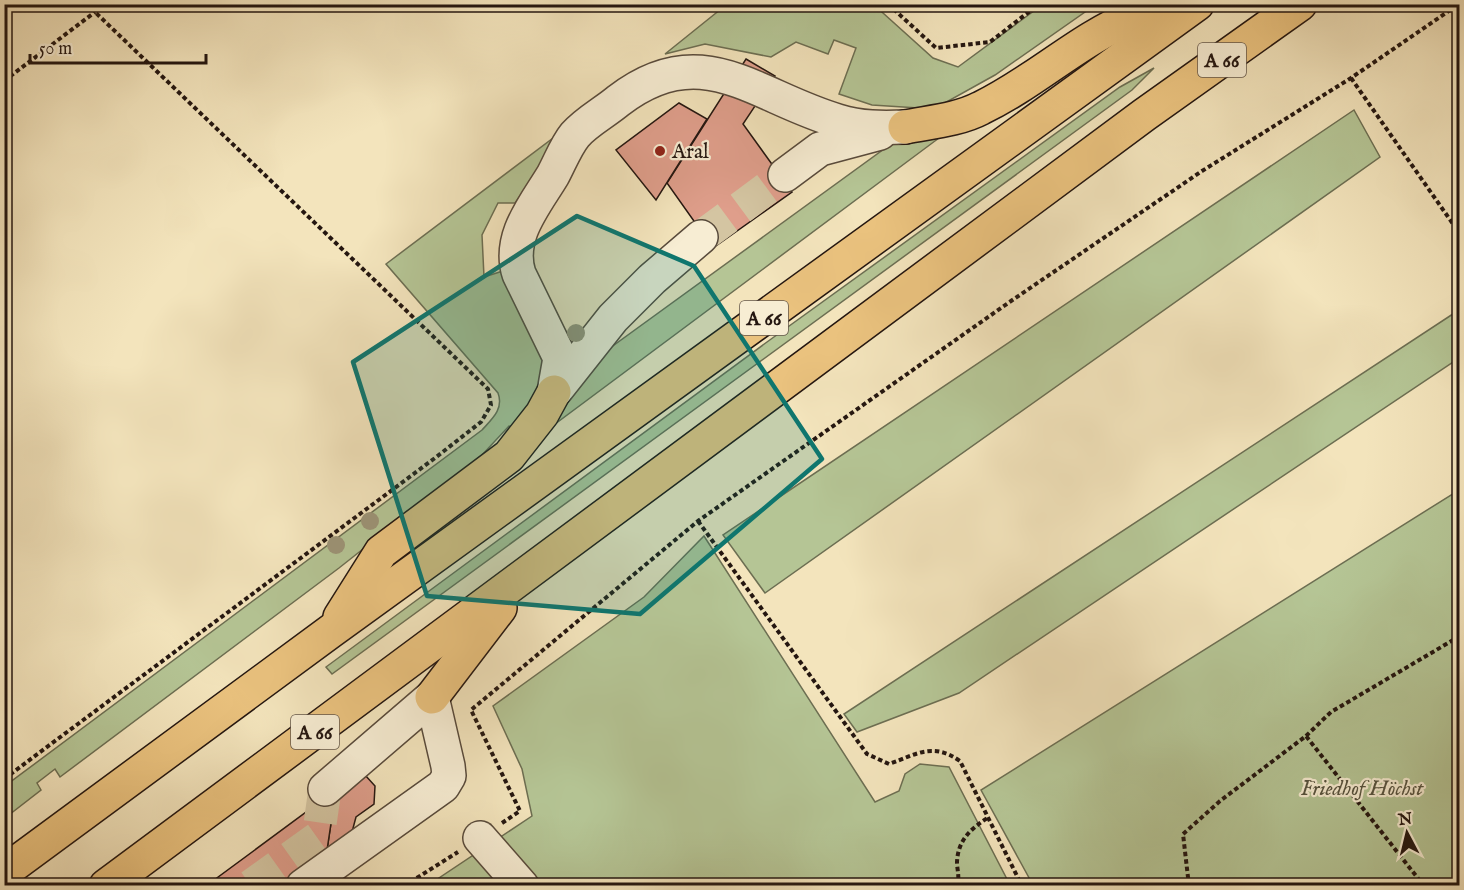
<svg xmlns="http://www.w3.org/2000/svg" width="1464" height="890" font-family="'IM FELL English',serif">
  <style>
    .green { fill: #b5c595; stroke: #6c6e52; stroke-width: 1.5 }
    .building { fill: #df9e8b; stroke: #241610; stroke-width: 1.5 }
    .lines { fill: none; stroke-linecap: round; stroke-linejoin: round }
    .minor-tunnel { stroke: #d4c5a2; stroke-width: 33; stroke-dasharray: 33 16; stroke-linecap: butt }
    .minor-casing { stroke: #584a3b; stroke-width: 36 }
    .highway-casing { stroke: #241610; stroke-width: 36 }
    .path { stroke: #241610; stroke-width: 4; stroke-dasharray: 4.5 3; stroke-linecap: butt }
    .minor { stroke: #f7edd3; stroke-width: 33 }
    .highway { stroke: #eac27e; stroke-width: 33 }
    .tree { fill: #9d9477 }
    .marked { fill: #0f766e; fill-opacity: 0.2; stroke: #0f766e; stroke-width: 4.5; stroke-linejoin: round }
    .poi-dot { fill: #8f2418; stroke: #f7edd3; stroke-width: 2 }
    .labels { text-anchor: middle; stroke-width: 4.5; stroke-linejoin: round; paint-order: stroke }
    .shield { fill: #f7edd3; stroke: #63564a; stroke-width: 1.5 }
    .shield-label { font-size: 20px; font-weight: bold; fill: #241610 }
    .poi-label { font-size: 21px; fill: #241610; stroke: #f7edd3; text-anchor: start }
    .park-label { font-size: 21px; font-style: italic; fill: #57533f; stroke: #f7edd3 }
  </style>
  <rect width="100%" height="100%" fill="#f3e4bc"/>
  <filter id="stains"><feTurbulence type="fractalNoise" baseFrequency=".00333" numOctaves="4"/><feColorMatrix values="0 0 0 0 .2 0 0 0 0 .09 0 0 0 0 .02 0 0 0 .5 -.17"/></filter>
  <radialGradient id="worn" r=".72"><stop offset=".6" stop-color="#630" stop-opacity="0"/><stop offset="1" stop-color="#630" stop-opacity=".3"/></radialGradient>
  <g class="green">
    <polygon points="873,4 933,58 958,67 1042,5 1095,5 995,75 934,109 872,105 839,94 856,48 834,40 828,54 796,42 771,57 705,44 665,54 726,5"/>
    <polygon points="1154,68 1132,90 332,674 326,667 767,342 1120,87"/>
    <polygon points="1354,110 1380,157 765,593 723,535"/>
    <path d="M573,123l-58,80h-17l-16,32 2,42 19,-6 40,79v35l-29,42 -5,-1 -27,29 -143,113 -279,209 -5,-8 -18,14 4,7 -36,28v-32l477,-356c10,-11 22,-21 16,-37l-112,-129z"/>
    <polygon points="943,135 551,427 557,413 599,356 891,144"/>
    <polygon points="1459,310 1459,358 959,693 857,732 844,714"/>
    <polygon points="1459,490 1459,885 1033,885 981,790"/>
    <polygon points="704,536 875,802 899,791 905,774 920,764 949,767 1010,885 427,886 532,816 522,769 493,706 644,597"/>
  </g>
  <g class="building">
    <polygon points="746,59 775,76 743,124 792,192 713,248 667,183"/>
    <polygon points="679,103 707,119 656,200 616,150"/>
    <polygon points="365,775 375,786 374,804 356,817 352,832 327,850 336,790"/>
    <polygon points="336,790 327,850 284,886 206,886"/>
  </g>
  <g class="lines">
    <g class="minor-tunnel">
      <polyline points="701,237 785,175"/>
      <polyline points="251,886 318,838 325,789"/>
    </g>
    <defs>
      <g id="minor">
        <polyline points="785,175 820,149 880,133"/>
        <polyline points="556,390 613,318 652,279 701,237"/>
        <path d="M554,392l6,-34 -41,-84c-12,-37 16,-69 34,-99 7,-13 13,-29 22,-40 11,-13 30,-23 43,-34 84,-65 137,-4 220,20 23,7 44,7 67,6"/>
        <polyline points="480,838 522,886"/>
        <polyline points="303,886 443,786 449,776 448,766 432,697 325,789"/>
      </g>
      <g id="highway">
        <path d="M905,127c25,-5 53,-7 76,-19 54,-26 98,-69 154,-92 15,-6 33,-8 49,-12"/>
        <polyline points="340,617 381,552 509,456 542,414 554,392"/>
        <polyline points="432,697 500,608"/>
        <polyline points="4,872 331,631 1197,4"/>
        <polyline points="106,886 1144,115 1300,4"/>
      </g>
    </defs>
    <use href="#minor" class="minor-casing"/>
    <use href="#highway" class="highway-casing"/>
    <g class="path">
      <polyline points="888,4 936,48 990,42 1039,4"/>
      <polyline points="1351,78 1460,234"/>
      <polyline points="4,81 95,12"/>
      <path d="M698,521l169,233 22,10c28,-10 44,-22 71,-3l62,125"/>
      <polyline points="1306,736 1331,712 1460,636"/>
      <polyline points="4,779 435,458 481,422 491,405 488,389 95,12 105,4"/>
      <polyline points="502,823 520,811 471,710 698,521 1011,301 1202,171 1351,78 1459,4"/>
      <polyline points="404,886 458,852"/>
      <path d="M957,886c3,-9 0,-16 0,-24 1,-23 15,-34 32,-45"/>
      <polyline points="1189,886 1183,834 1220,801 1306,736 1424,886"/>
    </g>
    <use href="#minor" class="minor"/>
    <use href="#highway" class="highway"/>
  </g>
  <g class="tree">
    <circle cx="576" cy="333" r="9"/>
    <circle cx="370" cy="521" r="9"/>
    <circle cx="336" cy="545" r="9"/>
  </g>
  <path class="marked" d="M577,216l117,50 128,193 -182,155 -213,-18 -74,-234z"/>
  <circle class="poi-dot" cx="660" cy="151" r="6"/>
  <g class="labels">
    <g class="shield">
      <rect x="1198" y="43" width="48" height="34" rx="4.5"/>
      <rect x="740" y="301" width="48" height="34" rx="4.5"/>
      <rect x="291" y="715" width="48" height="34" rx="4.5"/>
    </g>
    <g class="shield-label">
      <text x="1222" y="67">A 66</text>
      <text x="764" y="325">A 66</text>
      <text x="315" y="739">A 66</text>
    </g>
    <g class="poi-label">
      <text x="672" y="158">Aral</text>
    </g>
    <g class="park-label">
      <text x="1362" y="795">Friedhof Höchst</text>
    </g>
  </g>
  <rect width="1464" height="890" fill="none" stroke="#f3e4bc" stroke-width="24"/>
  <rect x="6" y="6" width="1452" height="878" fill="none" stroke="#241610" stroke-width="3"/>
  <rect x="12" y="12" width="1440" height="866" fill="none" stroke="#241610" stroke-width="1.5"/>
  <g transform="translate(1407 833) rotate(353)" stroke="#f7edd3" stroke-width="4.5" paint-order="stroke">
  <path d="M0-4.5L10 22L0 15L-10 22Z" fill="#241610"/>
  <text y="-9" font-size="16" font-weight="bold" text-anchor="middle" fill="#241610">N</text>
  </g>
  <path d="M30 54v9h176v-9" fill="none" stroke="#241610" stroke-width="3"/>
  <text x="39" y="54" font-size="18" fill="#241610" stroke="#f7edd3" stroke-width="4.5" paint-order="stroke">50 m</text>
  <rect width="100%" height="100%" filter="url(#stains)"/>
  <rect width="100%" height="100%" fill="url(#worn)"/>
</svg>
